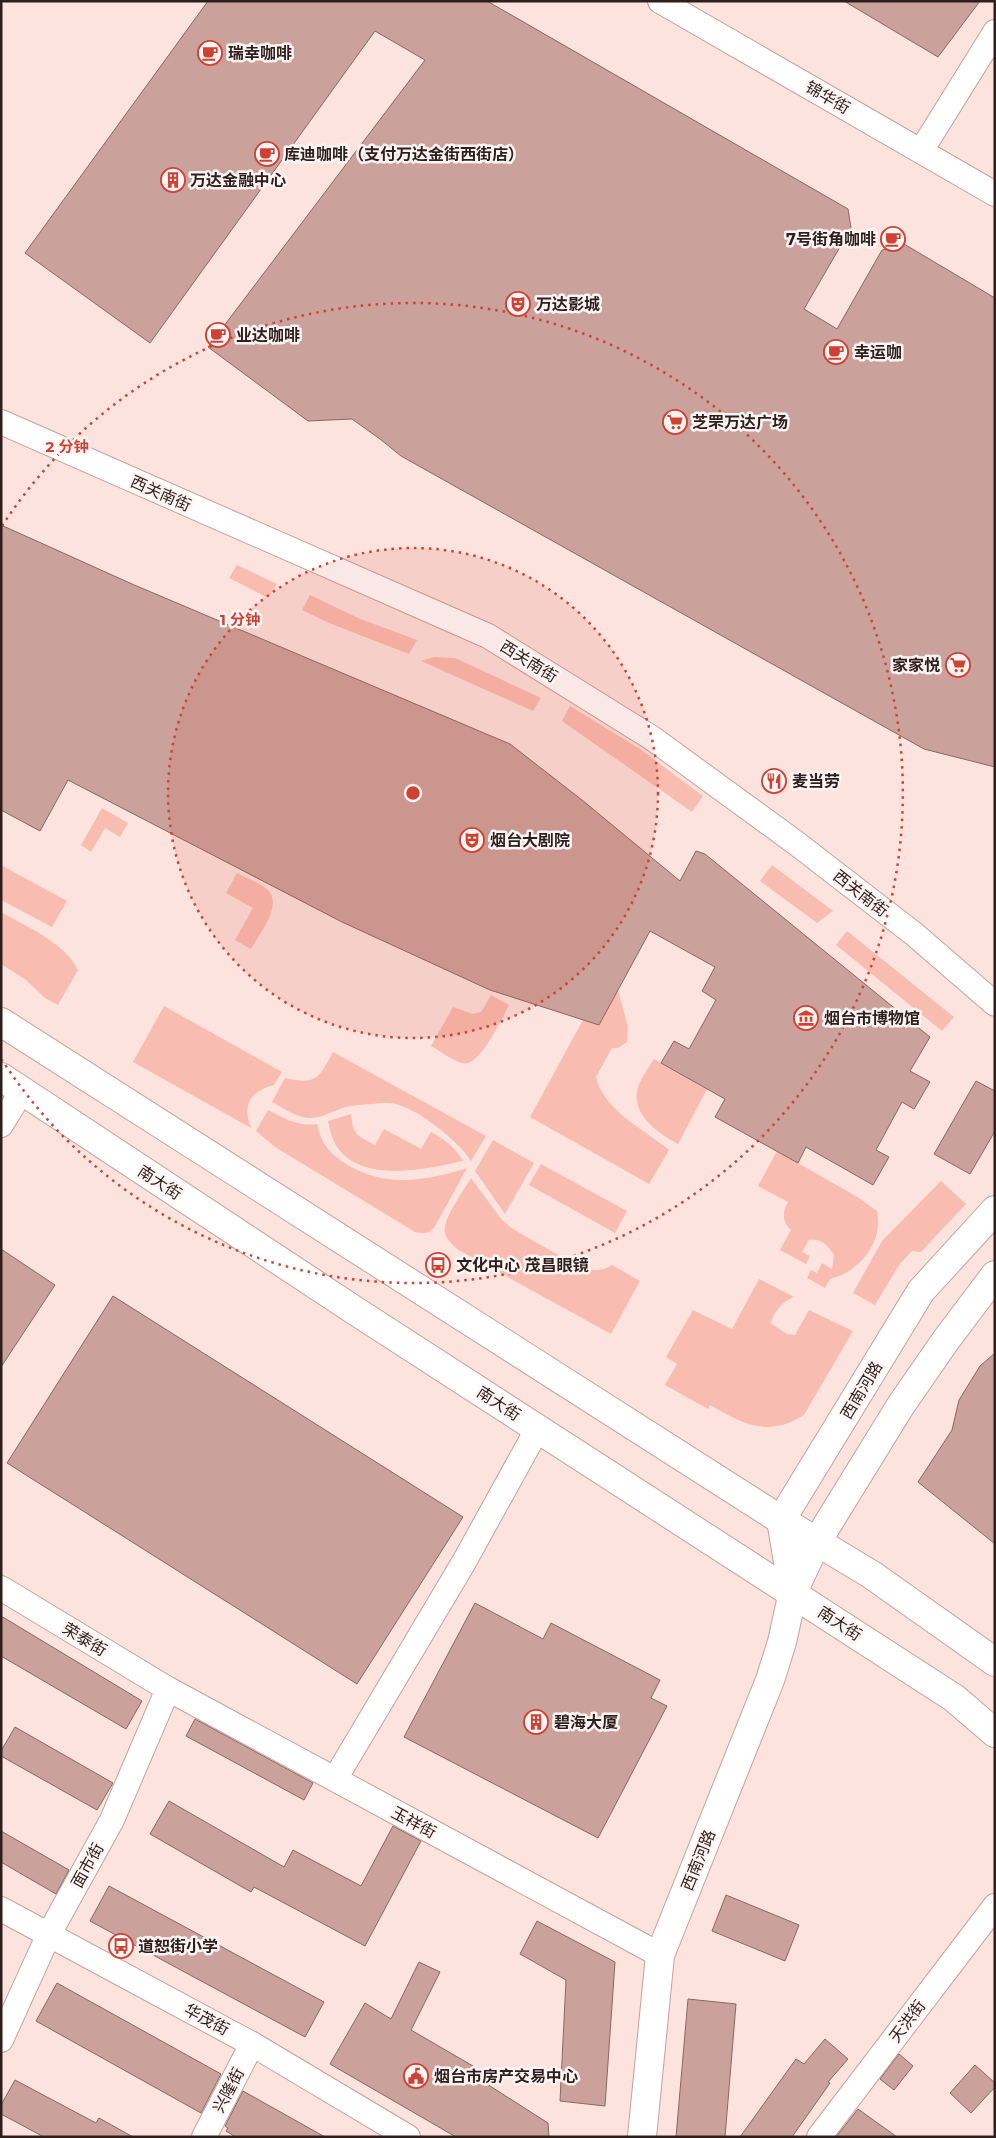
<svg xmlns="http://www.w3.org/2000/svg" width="996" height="2138" font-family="Montserrat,'Noto Sans SC',sans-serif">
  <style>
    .green { fill: #f9bcb1 }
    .building { fill: #caa29b; stroke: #8b6660 }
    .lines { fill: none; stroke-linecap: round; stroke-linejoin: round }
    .minor-casing { stroke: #c7a099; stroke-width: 26 }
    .major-casing { stroke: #c7a099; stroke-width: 30 }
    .minor { stroke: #fff; stroke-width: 24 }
    .major { stroke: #fff; stroke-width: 28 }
    .ring { fill: none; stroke: #cf4233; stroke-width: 2.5; stroke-dasharray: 2.5 5 }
    .labels { text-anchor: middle; stroke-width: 5; stroke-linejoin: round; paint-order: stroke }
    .poi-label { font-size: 16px; font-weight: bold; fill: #2e1f1c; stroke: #fdf4f3; text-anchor: start }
    .street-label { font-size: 16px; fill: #2e1f1c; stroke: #fdf4f3 }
    .centre { fill: #cf4233; stroke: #fdf4f3; stroke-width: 2.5 }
    .ring-label { font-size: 15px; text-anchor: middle; font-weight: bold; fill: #cf4233; stroke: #fdf4f3; stroke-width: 5; stroke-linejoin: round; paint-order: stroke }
  </style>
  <rect width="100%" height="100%" fill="#fce3de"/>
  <g class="green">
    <polygon points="237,565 277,584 268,598 229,578"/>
    <polygon points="310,595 358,618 417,640 409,654 329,623 302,610"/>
    <polygon points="434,657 455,658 541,698 533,711 421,661"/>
    <polygon points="570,706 640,749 703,796 692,812 562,721"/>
    <polygon points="102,808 128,823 120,837 105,828 91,852 81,845"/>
    <polygon points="1,865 67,901 52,927 1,900"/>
    <polygon points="772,865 833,911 817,923 760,881"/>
    <path d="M237,873c9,5 23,10 31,17 15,15 -9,45 -17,59l-16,-9 18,-32 -27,-15z"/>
    <path d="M1,912c26,15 63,30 77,58l-20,35 -13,-7 -19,-18 -25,-16z"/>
    <polygon points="847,931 954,1017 942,1031 836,945"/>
    <path d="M618,990l10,37 -1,15 -9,6h-6l-16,29c8,34 48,52 73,73l-20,34 -119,-67 53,-97 16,5z"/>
    <path d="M491,995l18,10c-7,13 -30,64 -47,58 -11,-3 -22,-12 -31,-17l22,-39 20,7 8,-2z"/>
    <path d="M164,1006l118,66 -8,13c-24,6 -32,20 -23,43l-118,-66z"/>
    <path d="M333,1052l153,84 -15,25c-12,-20 -58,-57 -82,-58 -11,0 -28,2 -38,3 -14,2 -27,12 -41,12 -13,0 -27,-10 -38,-16l13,-24c32,7 33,1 48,-26z"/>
    <path d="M654,1059l53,30 -29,55c-20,-11 -45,-28 -41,-53 2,-10 11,-23 17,-32z"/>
    <path d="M268,1110c16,8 30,17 49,14 4,20 14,31 31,41 38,23 79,16 119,3l-33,60c-6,6 -11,6 -19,4l-140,-85 -19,-16z"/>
    <path d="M351,1114c2,22 6,21 24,31l9,-16 37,20 10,-17c14,8 24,15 32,29 -37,8 -100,23 -126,-14 -5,-8 -7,-17 -9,-26z"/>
    <polygon points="493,1140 534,1163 505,1214 475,1171"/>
    <path d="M777,1151l82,47 18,13c7,31 -18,61 -47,68l-5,9 -18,-10 4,-8 6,3 5,-10 10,6 2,-14c-6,-10 -13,-17 -25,-15l-7,12 8,4 -4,8 -26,-14 11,-20c-9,-9 -9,-17 -3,-28l-30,-16z"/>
    <polygon points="541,1164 627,1211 615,1233 529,1185"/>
    <path d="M471,1178l31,42 11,9 68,39c11,2 21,4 31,-3l28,16 -29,53 -154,-85c-5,-5 -11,-10 -12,-17 -3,-12 19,-42 26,-54z"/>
    <polygon points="941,1181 966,1204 921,1252 912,1251 899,1265 875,1305 853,1293 882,1241"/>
    <path d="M759,1279l35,18c-13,5 -18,14 -24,26l17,11 8,1 14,-25 44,21 -49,84c-36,23 -61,9 -94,-10l-2,4 -43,-24 12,-21 -11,-7 27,-47 39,19z"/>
  </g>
  <g class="building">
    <polygon points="208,1 487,1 848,209 851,228 804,309 837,329 882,250 904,244 995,298 995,767 924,749 401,456 380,439 352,419 308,421 208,347 425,60 375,31 150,343 25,253"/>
    <polygon points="844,1 980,1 938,57"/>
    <polygon points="1,525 132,584 510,744 582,800 680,881 696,851 705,854 930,1037 910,1071 930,1082 914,1109 902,1102 876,1150 889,1157 873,1185 806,1147 798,1163 715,1117 725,1099 661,1063 674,1041 689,1049 716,1000 702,991 715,967 650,931 599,1025 490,990 342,922 68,780 40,831 1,810"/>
    <polygon points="976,1081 995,1091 995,1131 970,1174 934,1154"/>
    <polygon points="1,1249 55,1285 1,1367"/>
    <polygon points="113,1296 463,1517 357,1684 7,1463"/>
    <polygon points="995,1353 995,1544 918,1482 952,1430 959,1400 980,1366"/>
    <polygon points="475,1603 543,1639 551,1623 660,1680 651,1698 667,1706 598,1838 404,1737"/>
    <polygon points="1,1616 142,1701 126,1729 1,1656"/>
    <polygon points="195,1719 313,1783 304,1800 186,1736"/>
    <polygon points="15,1727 113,1783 97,1810 1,1756 1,1751"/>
    <polygon points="169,1801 284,1867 293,1850 361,1886 393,1826 421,1841 365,1946 254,1887 251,1892 150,1834"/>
    <polygon points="1,1831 69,1870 56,1894 1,1862"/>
    <polygon points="109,1886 324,2002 305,2037 90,1921"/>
    <polygon points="726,1895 799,1925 785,1961 712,1931"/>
    <polygon points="537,1921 615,1962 605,2106 560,2101 566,1980 520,1954"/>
    <polygon points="419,1962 440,1972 411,2030 473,2066 490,2086 548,2123 549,2137 456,2137 330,2064 365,2003 391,2019"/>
    <polygon points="57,1983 221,2074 201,2113 36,2021"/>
    <polygon points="688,1999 736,2004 725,2137 676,2137"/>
    <polygon points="825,2039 848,2059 828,2082 830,2083 792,2137 740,2137 796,2059 804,2064"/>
    <polygon points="899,2054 913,2066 894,2090 880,2079"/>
    <polygon points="975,2065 995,2083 995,2087 971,2113 950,2093"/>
    <polygon points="15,2080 96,2123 99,2118 133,2137 44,2137 1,2114 1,2105"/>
    <polygon points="243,2091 325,2137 236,2137 226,2131 228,2128 225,2126"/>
    <polygon points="858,2109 897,2137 836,2137"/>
  </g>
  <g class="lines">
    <defs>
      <g id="minor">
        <polyline points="660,1 995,194"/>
        <polyline points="921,151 995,32"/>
        <polyline points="1,422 488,636 652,738 796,843 914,934 995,1004"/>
        <polyline points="1,1125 22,1091"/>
        <polyline points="1,1588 168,1689 660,1955"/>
        <polyline points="335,1779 464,1562 538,1428"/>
        <polyline points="1,1909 252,2044 408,2137"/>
        <polyline points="1,2040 49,1934 112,1820 168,1689"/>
        <polyline points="204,2137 252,2044"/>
        <polyline points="819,2137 995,1906"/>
      </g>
      <g id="major">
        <polyline points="1,1022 781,1520 872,1575 995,1662"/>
        <polyline points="1,1077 354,1310 954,1698 995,1733"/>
        <polyline points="793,1592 781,1520 921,1291 995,1210"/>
        <polyline points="642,2137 660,1955 770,1680 782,1642 793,1592 816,1543 901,1405 946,1340 995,1275"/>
      </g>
    </defs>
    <use href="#minor" class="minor-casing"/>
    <use href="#major" class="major-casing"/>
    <use href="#minor" class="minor"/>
    <use href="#major" class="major"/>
  </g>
  <circle cx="413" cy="793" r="245" fill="#cf4233" fill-opacity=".12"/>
  <g class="ring">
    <circle cx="413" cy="793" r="245"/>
    <path d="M2 526A490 490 0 1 1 2 1060"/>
  </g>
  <defs>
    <symbol id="cafe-ring" viewBox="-11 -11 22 22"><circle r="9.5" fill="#fdf4f3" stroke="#cf4233" stroke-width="1.5"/><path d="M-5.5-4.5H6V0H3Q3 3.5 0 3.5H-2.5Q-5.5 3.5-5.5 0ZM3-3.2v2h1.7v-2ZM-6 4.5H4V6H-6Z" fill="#cf4233"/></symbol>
    <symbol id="building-ring" viewBox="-11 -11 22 22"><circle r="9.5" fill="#fdf4f3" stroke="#cf4233" stroke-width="1.5"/><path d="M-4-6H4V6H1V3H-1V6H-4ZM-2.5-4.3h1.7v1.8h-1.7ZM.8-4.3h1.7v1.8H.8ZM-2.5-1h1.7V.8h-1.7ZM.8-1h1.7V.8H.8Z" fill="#cf4233"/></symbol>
    <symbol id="theatre-ring" viewBox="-11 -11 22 22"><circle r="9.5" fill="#fdf4f3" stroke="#cf4233" stroke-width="1.5"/><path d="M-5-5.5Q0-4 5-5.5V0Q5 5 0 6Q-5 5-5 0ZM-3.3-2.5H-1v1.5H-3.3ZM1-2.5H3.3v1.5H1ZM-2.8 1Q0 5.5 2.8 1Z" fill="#cf4233"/></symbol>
    <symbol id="supermarket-ring" viewBox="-11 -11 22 22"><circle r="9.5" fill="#fdf4f3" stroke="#cf4233" stroke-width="1.5"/><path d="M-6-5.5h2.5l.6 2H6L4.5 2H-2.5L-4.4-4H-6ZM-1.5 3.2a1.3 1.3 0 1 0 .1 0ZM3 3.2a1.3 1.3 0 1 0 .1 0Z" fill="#cf4233"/></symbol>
    <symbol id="restaurant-ring" viewBox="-11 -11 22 22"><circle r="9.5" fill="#fdf4f3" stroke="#cf4233" stroke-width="1.5"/><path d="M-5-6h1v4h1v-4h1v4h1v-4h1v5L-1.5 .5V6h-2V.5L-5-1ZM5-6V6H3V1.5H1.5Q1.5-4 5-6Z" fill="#cf4233"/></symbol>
    <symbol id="museum-ring" viewBox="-11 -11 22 22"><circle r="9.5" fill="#fdf4f3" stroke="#cf4233" stroke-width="1.5"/><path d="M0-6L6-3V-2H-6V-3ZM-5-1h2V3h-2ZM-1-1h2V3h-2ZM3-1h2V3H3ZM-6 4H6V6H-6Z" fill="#cf4233"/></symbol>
    <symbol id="bus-ring" viewBox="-11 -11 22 22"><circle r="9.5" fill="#fdf4f3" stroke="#cf4233" stroke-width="1.5"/><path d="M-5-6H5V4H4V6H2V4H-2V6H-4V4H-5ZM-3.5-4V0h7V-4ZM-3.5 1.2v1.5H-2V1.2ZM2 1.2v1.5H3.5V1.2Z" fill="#cf4233"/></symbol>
    <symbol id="civic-ring" viewBox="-11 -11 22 22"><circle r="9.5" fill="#fdf4f3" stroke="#cf4233" stroke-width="1.5"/><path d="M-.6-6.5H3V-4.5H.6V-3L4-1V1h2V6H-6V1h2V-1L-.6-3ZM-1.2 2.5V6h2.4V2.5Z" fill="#cf4233"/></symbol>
  </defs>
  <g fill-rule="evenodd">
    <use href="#cafe-ring" x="196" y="39" width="28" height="28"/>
    <use href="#cafe-ring" x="253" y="140" width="28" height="28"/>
    <use href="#building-ring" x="159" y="166" width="28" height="28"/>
    <use href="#cafe-ring" x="879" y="225" width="28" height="28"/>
    <use href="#theatre-ring" x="504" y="290" width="28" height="28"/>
    <use href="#cafe-ring" x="204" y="321" width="28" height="28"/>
    <use href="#cafe-ring" x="822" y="338" width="28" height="28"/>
    <use href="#supermarket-ring" x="661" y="408" width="28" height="28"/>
    <use href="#supermarket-ring" x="944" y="651" width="28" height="28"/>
    <use href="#restaurant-ring" x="760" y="767" width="28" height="28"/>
    <use href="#theatre-ring" x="458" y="826" width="28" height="28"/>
    <use href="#museum-ring" x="792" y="1004" width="28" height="28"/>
    <use href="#bus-ring" x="424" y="1251" width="28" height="28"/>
    <use href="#building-ring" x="522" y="1708" width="28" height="28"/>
    <use href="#bus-ring" x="107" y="1932" width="28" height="28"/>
    <use href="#civic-ring" x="402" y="2062" width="28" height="28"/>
  </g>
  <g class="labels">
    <g class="poi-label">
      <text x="228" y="59">瑞幸咖啡</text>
      <text x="284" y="160">库迪咖啡（支付万达金街西街店）</text>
      <text x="190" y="186">万达金融中心</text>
      <text x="876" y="245" text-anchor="end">7号街角咖啡</text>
      <text x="536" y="310">万达影城</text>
      <text x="236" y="341">业达咖啡</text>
      <text x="854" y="358">幸运咖</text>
      <text x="692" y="428">芝罘万达广场</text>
      <text x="940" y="671" text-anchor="end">家家悦</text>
      <text x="792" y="787">麦当劳</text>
      <text x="490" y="846">烟台大剧院</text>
      <text x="824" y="1024">烟台市博物馆</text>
      <text x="456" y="1271">文化中心 茂昌眼镜</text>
      <text x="554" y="1728">碧海大厦</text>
      <text x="138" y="1952">道恕街小学</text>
      <text x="434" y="2082">烟台市房产交易中心</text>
    </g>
    <g class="street-label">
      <text transform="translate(828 97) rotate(30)" y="6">锦华街</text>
      <text transform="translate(161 493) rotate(24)" y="6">西关南街</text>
      <text transform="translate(529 661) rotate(32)" y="6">西关南街</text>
      <text transform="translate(861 893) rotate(38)" y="6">西关南街</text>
      <text transform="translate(160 1182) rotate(33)" y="6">南大街</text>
      <text transform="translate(861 1390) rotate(-59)" y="6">西南河路</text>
      <text transform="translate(499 1403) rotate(33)" y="6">南大街</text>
      <text transform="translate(840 1623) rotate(33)" y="6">南大街</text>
      <text transform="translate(85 1639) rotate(31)" y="6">荣泰街</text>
      <text transform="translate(414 1822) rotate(28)" y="6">玉祥街</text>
      <text transform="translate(698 1860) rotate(-68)" y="6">西南河路</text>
      <text transform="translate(87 1865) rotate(-61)" y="6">面市街</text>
      <text transform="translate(207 2019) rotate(28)" y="6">华茂街</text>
      <text transform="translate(907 2021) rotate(-53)" y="6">天洪街</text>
      <text transform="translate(228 2090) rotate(-62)" y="6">兴隆街</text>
    </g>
  </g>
  <circle cx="413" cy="793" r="8" class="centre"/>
  <g class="ring-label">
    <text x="67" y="452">2 分钟</text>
    <text x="240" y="625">1 分钟</text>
  </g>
  <rect width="996" height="2138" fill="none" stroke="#2e1f1c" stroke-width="5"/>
</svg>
